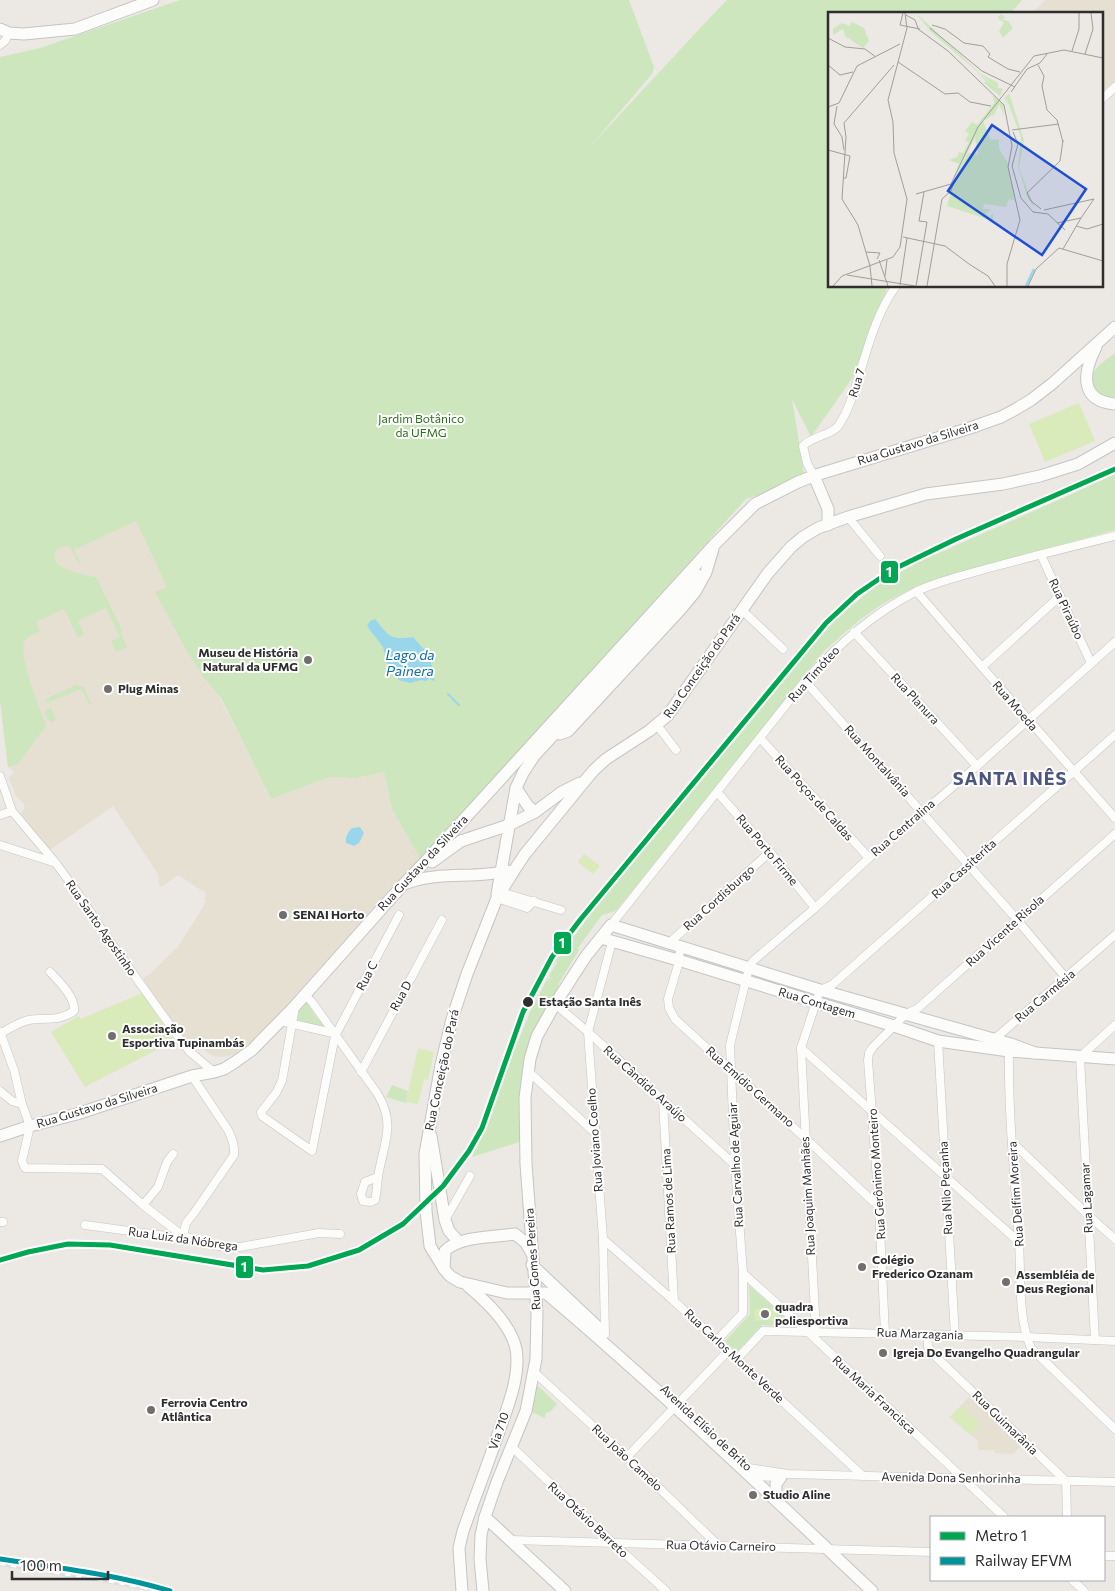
<svg xmlns="http://www.w3.org/2000/svg" width="1115" height="1591" font-family="Commissioner,sans-serif">
  <style>
    .education { fill: #e6e0d3 }
    .green { fill: #cee6be }
    .pitch { fill: #d9eabb }
    .water { fill: #99d6ec }
    .lines { fill: none; stroke-linecap: round; stroke-linejoin: round }
    .stream { stroke: #99d6ec; stroke-width: 2 }
    .street-casing { stroke: #c5c4c5; stroke-width: 9 }
    .secondary-casing { stroke: #c5c4c5; stroke-width: 13 }
    .street { stroke: #fcfcfb; stroke-width: 8 }
    .secondary { stroke: #fcfcfb; stroke-width: 11 }
    .rail-casing { stroke: #dfdfe1; stroke-width: 4 }
    .rail { stroke: #fff; stroke-width: 2; stroke-dasharray: 5.5; stroke-linecap: butt }
    .rail-1-casing { stroke: #fff; stroke-width: 9 }
    .rail-1 { stroke: #00939a; stroke-width: 5 }
    .metro-1-casing { stroke: #fff; stroke-width: 9 }
    .metro-1 { stroke: #00a651; stroke-width: 5 }
    .poi-dot { fill: #706f6e; stroke: #fff; stroke-width: 2 }
    .stop-dot { fill: #2e2e2e; stroke: #fff; stroke-width: 2 }
    .labels { text-anchor: middle; stroke-width: 4; stroke-linejoin: round; paint-order: stroke }
    .street-label { font-size: 12px; fill: #2e2e2e; stroke: #fff }
    .park-label { font-size: 12px; fill: #2c6e1b; stroke: #fff }
    .poi-label { font-size: 12px; font-weight: bold; fill: #2e2e2e; stroke: #fff; text-anchor: start }
    .stop-label { font-size: 12px; font-weight: bold; fill: #2e2e2e; stroke: #fff; text-anchor: start }
    .water-label { font-size: 14px; font-style: italic; fill: #0d6fa3; stroke: #fff }
    .district-label { font-size: 18px; font-weight: bold; letter-spacing: 1px; fill: #4d5680; stroke: #fff }
    .inset-river { fill: none; stroke: #99d6ec; stroke-width: 2.5 }
    .inset-road { fill: none; stroke: #a09e9b; stroke-width: 1 }
    .view { fill: #1d4ed8; fill-opacity: 0.15; stroke: #1d4ed8; stroke-width: 2.5 }
    .inset-edge { fill: none; stroke: #2e2e2e; stroke-width: 2.5 }
    .line-badge { stroke: #fff; stroke-width: 2 }
    .badge-label { font-size: 14px; text-anchor: middle; font-weight: bold; fill: #fff }
  </style>
  <rect width="100%" height="100%" fill="#ece8e4"/>
  <g class="education">
    <polygon points="1046,0 1115,0 1115,81 1101,93 1101,14 1031,14"/>
    <polygon points="130,500 211,680 271,799 330,777 356,778 384,772 392,809 421,860 403,877 280,1013 253,1040 233,1055 221,1057 213,1056 200,1047 194,1049 190,1047 144,981 144,978 142,978 150,974 178,947 206,902 204,899 207,894 178,875 161,887 159,884 158,874 113,806 50,850 22,818 21,814 25,806 22,801 17,798 9,778 14,772 8,767 0,700 0,575"/>
    <polygon points="970,1396 1023,1445 1013,1454 995,1453 995,1450 978,1450 978,1441 950,1417"/>
  </g>
  <g class="green">
    <path d="M180,0h449l25,67 -2,7 -63,74 114,-123 24,-25h295l-12,14h-181v272h59l-30,84 -47,67 -19,-38 12,74 -29,17 -29,9 -325,361 -29,-51 -8,-37 -28,6 -26,-1 -59,22 -50,-101 -16,-19 -20,-31 -30,-56 12,-5 -31,-66 -62,29 7,15 -5,-5 -5,-12 -7,-2 -7,3c-2,5 -4,11 1,15 6,6 29,12 38,13l25,51 1,8 5,11 -11,5 -5,-11 9,-4 -14,-29 -28,13 6,13 -6,4 -14,-29 -28,13 4,9c-6,3 -13,5 -16,11 -5,16 16,67 22,84l-28,38 -10,3 -8,-67v-643l40,-9z"/>
    <path d="M1115,353v46c-7,-1 -14,-3 -18,-8 -14,-17 5,-28 18,-38z"/>
    <path d="M1115,474v56l-188,52c-18,8 -36,16 -52,27 -18,12 -34,27 -51,42l-208,260 -14,4 -24,33 1,2 -20,33 -2,8 -22,37 -12,113 -51,16 13,-27 28,-81h2l16,-39 17,-32 2,1 1,-1 -2,-2 8,-14 -2,-1 35,-46 -1,-1 220,-265 30,-33 38,-31 46,-25 131,-58z"/>
    <polygon points="76,685 84,687 89,700 95,706 89,703 81,689 47,703 46,701 48,698"/>
    <polygon points="51,708 56,719 52,723 47,719 45,710"/>
    <polygon points="304,1001 306,1002 317,1018 325,1024 328,1029 297,1021 299,1007"/>
    <polygon points="392,1085 408,1091 406,1103 386,1097"/>
    <polygon points="749,1285 792,1324 785,1326 762,1325 737,1352 725,1341 750,1314"/>
    <polygon points="538,1386 557,1404 551,1411 545,1414 545,1418 529,1411 535,1389"/>
  </g>
  <g class="pitch">
    <polygon points="1079,403 1095,441 1045,462 1029,424"/>
    <polygon points="584,854 600,866 593,874 578,862"/>
    <polygon points="142,993 174,1041 165,1047 164,1046 85,1087 51,1032 79,1016 81,1019"/>
    <polygon points="418,1048 434,1052 428,1080 424,1079 418,1104 406,1102"/>
    <polygon points="776,1308 776,1320 755,1321 754,1309"/>
    <polygon points="961,1406 980,1424 970,1435 950,1417"/>
  </g>
  <g class="water">
    <path d="M375,619c15,18 14,21 38,18l16,18 5,20 -8,6 -5,-1 -11,3 -11,-3 -12,-17 -4,-16 -16,-21 3,-5z"/>
    <path d="M360,827l4,6 -5,10 -5,3 -8,-3c-1,-6 2,-11 6,-15z"/>
  </g>
  <g class="lines">
    <g class="stream">
      <polyline points="431,678 434,680"/>
      <polyline points="448,694 459,705"/>
    </g>
    <defs>
      <g id="street">
        <polyline points="0,45 5,41 9,33"/>
        <polyline points="1101,100 1115,87"/>
        <path d="M814,476l-7,-13 -4,-17c9,-10 30,-11 36,-21 9,-14 14,-30 19,-46 10,-32 18,-65 38,-93"/>
        <polyline points="848,517 880,556"/>
        <polyline points="1041,555 1091,663"/>
        <polyline points="917,592 982,667 1115,818"/>
        <polyline points="742,610 783,649"/>
        <polyline points="854,632 977,766"/>
        <polyline points="982,667 1060,596"/>
        <polyline points="805,681 1013,915 1066,978"/>
        <polyline points="657,725 676,750"/>
        <polyline points="760,738 869,858"/>
        <polyline points="0,776 12,811 55,862 80,896 102,930 182,1042 190,1052 214,1072"/>
        <polyline points="718,793 770,852 815,908"/>
        <polyline points="0,815 12,811"/>
        <polyline points="0,845 53,862"/>
        <polyline points="501,892 561,910"/>
        <polyline points="497,898 527,908 534,901"/>
        <path d="M611,925l194,-244c34,-37 67,-67 112,-90 24,-11 51,-17 76,-24 41,-11 81,-21 122,-31"/>
        <polyline points="668,944 770,852"/>
        <polyline points="681,948 678,960 678,965 668,999 669,1008 675,1019 805,1138 879,1207"/>
        <path d="M305,995l7,7 65,91c20,32 6,51 1,84 -1,7 -1,15 -3,23l-4,2 -8,-1 -2,-7 4,-12 13,-5"/>
        <polyline points="555,1004 588,1032 735,1165"/>
        <polyline points="295,1007 282,1081 276,1093 261,1112 262,1116 312,1151 335,1036 399,915"/>
        <polyline points="280,1021 333,1033"/>
        <polyline points="0,1032 14,1070 22,1104 30,1126 22,1161 25,1168 102,1169 143,1205 183,1236"/>
        <path d="M1,1033c8,-4 18,-11 28,-13 16,-3 30,2 45,-9 2,-13 -15,-30 -24,-39"/>
        <polyline points="990,1040 998,1036 1115,935"/>
        <polyline points="938,1041 955,1336"/>
        <polyline points="801,1048 1019,1242"/>
        <path d="M1009,1051c-1,64 6,128 10,191 2,32 -1,78 12,106l84,81"/>
        <polyline points="528,1071 594,1132"/>
        <polyline points="361,1072 442,920"/>
        <polyline points="0,1091 12,1101 22,1104"/>
        <polyline points="663,1101 674,1301"/>
        <polyline points="1012,1142 1088,1215 1115,1239"/>
        <polyline points="143,1205 158,1187 167,1162 173,1154"/>
        <polyline points="445,1220 470,1176"/>
        <polyline points="0,1222 3,1222"/>
        <polyline points="85,1225 174,1237 183,1236 218,1246 240,1247 319,1233 340,1234"/>
        <path d="M183,1236l3,-13 8,-10 40,-58c1,-10 -2,-16 -6,-25l-36,-54"/>
        <polyline points="603,1239 674,1301 863,1476"/>
        <polyline points="743,1273 807,1331 1004,1517"/>
        <polyline points="816,1332 801,1048 820,990 832,985 1115,735"/>
        <polyline points="885,1333 879,1207 868,1060 869,1053 873,1047 906,1014 917,1009 1115,834"/>
        <polyline points="605,1334 603,1239 588,1032 612,942"/>
        <polyline points="927,1335 928,1347 935,1356 1066,1481 1067,1517"/>
        <polyline points="1095,1340 1080,1057 1115,1025"/>
        <polyline points="716,1341 743,1313 743,1273 735,1165 730,1045 749,968 753,961 815,908 869,858 977,766 1115,642"/>
        <polyline points="737,1359 763,1331 1026,1337 1115,1341"/>
        <polyline points="534,1372 627,1457 718,1545"/>
        <polyline points="512,1447 613,1543 666,1591"/>
        <polyline points="627,1457 728,1351"/>
        <polyline points="749,1468 788,1474 1115,1482"/>
        <polyline points="750,1476 777,1477"/>
        <polyline points="511,1540 931,1552"/>
        <polyline points="1104,1556 1115,1556"/>
        <polyline points="1072,1580 1084,1591"/>
      </g>
      <g id="secondary">
        <polyline points="0,29 9,33 24,34 75,29 153,0"/>
        <path d="M1096,347c-13,25 -17,54 19,57"/>
        <polyline points="814,476 828,509 828,525"/>
        <polyline points="560,734 568,731 680,610 695,592 706,572 713,549"/>
        <polyline points="516,788 528,806 535,812"/>
        <polyline points="432,862 461,841 509,825 535,812 562,792 580,783"/>
        <path d="M407,883c32,-12 67,-4 100,-12"/>
        <polyline points="497,894 516,788 523,773 534,756 679,598 696,574"/>
        <polyline points="601,938 678,960 894,1026 938,1041 1009,1051 1115,1059"/>
        <polyline points="0,1136 30,1126 77,1114 192,1076 214,1072 224,1069 235,1062 252,1050 295,1006 400,888 425,862 714,545 755,504 798,482 816,475 970,428 1001,417 1016,409 1031,400 1053,383 1115,327"/>
        <polyline points="431,1136 445,1220 449,1231 459,1242"/>
        <polyline points="532,1265 602,1331"/>
        <path d="M444,1269l1,-18c14,-15 49,-14 70,-17l11,9 5,9"/>
        <polyline points="776,1494 776,1484 781,1477"/>
        <polyline points="485,1517 565,1591"/>
        <path d="M462,1591l-3,-43 4,-17c11,-31 23,-62 34,-94 9,-26 24,-60 19,-88 -5,-25 -30,-48 -48,-63"/>
        <polyline points="483,1591 480,1559 481,1535 485,1517 497,1482 526,1411 536,1359 537,1312 526,1164 525,1098 530,1059 537,1036 555,1004 586,956 611,925 820,990 1011,1044 1035,1053"/>
        <path d="M872,1591c-107,-101 -214,-203 -326,-298h-39l-47,-11 -10,-6 -6,-7 -14,-23 -4,-35 -1,-57 16,-89 11,-46 15,-45 30,-76 18,-29 10,-15 68,-83 13,-12 43,-28 19,-16 100,-142 23,-26 12,-10 15,-9 30,-11 78,-23 77,-10 37,-8 38,-12 37,-21"/>
      </g>
    </defs>
    <use href="#street" class="street-casing"/>
    <use href="#secondary" class="secondary-casing"/>
    <use href="#street" class="street"/>
    <use href="#secondary" class="secondary"/>
    <defs>
      <polyline id="rail" points="0,1564 123,1584 157,1591"/>
    </defs>
    <use href="#rail" class="rail-casing"/>
    <use href="#rail" class="rail"/>
    <defs>
      <path id="rail-1" d="M0,1559c57,9 115,15 170,32"/>
    </defs>
    <use href="#rail-1" class="rail-1-casing"/>
    <use href="#rail-1" class="rail-1"/>
    <defs>
      <polyline id="metro-1" points="0,1260 28,1252 68,1244 110,1245 263,1270 308,1266 359,1250 403,1224 443,1186 469,1151 482,1128 523,1012 552,957 580,920 826,623 857,594 892,570 956,539 1115,469"/>
    </defs>
    <use href="#metro-1" class="metro-1-casing"/>
    <use href="#metro-1" class="metro-1"/>
  </g>
  <g class="poi-dot">
    <circle cx="308" cy="660" r="5"/>
    <circle cx="108" cy="689" r="5"/>
    <circle cx="283" cy="915" r="5"/>
    <circle cx="112" cy="1036" r="5"/>
    <circle cx="862" cy="1267" r="5"/>
    <circle cx="1006" cy="1282" r="5"/>
    <circle cx="765" cy="1314" r="5"/>
    <circle cx="883" cy="1353" r="5"/>
    <circle cx="151" cy="1410" r="5"/>
    <circle cx="753" cy="1495" r="5"/>
  </g>
  <circle class="stop-dot" cx="528" cy="1002" r="6"/>
  <g class="labels">
    <g class="street-label">
      <text transform="translate(857 383) rotate(-73)" y="4">Rua 7</text>
      <text transform="translate(918 443) rotate(-17)" y="4">Rua Gustavo da Silveira</text>
      <text transform="translate(1066 609) rotate(65)" y="4">Rua Piraúbo</text>
      <text transform="translate(702 666) rotate(-55)" y="4">Rua Conceição do Pará</text>
      <text transform="translate(814 674) rotate(-48)" y="4">Rua Timóteo</text>
      <text transform="translate(915 699) rotate(47)" y="4">Rua Planura</text>
      <text transform="translate(1015 706) rotate(49)" y="4">Rua Moeda</text>
      <text transform="translate(877 761) rotate(48)" y="4">Rua Montalvânia</text>
      <text transform="translate(814 798) rotate(48)" y="4">Rua Poços de Caldas</text>
      <text transform="translate(903 828) rotate(-41)" y="4">Rua Centralina</text>
      <text transform="translate(767 850) rotate(50)" y="4">Rua Porto Firme</text>
      <text transform="translate(423 863) rotate(-47)" y="4">Rua Gustavo da Silveira</text>
      <text transform="translate(964 869) rotate(-42)" y="4">Rua Cassiterita</text>
      <text transform="translate(719 898) rotate(-42)" y="4">Rua Cordisburgo</text>
      <text transform="translate(101 928) rotate(55)" y="4">Rua Santo Agostinho</text>
      <text transform="translate(1005 931) rotate(-42)" y="4">Rua Vicente Risola</text>
      <text transform="translate(367 976) rotate(-62)" y="4">Rua C</text>
      <text transform="translate(401 996) rotate(-62)" y="4">Rua D</text>
      <text transform="translate(1045 996) rotate(-40)" y="4">Rua Carmésia</text>
      <text transform="translate(817 1003) rotate(17)" y="4">Rua Contagem</text>
      <text transform="translate(442 1070) rotate(-78)" y="4">Rua Conceição do Pará</text>
      <text transform="translate(645 1084) rotate(42)" y="4">Rua Cândido Araújo</text>
      <text transform="translate(750 1087) rotate(42)" y="4">Rua Emídio Germano</text>
      <text transform="translate(97 1106) rotate(-17)" y="4">Rua Gustavo da Silveira</text>
      <text transform="translate(595 1140) rotate(-94)" y="4">Rua Joviano Coelho</text>
      <text transform="translate(736 1165) rotate(-93)" y="4">Rua Carvalho de Aguiar</text>
      <text transform="translate(877 1174) rotate(-94)" y="4">Rua Gerônimo Monteiro</text>
      <text transform="translate(946 1188) rotate(-93)" y="4">Rua Nilo Peçanha</text>
      <text transform="translate(1016 1194) rotate(-94)" y="4">Rua Delfim Moreira</text>
      <text transform="translate(808 1196) rotate(-93)" y="4">Rua Joaquim Manhães</text>
      <text transform="translate(1087 1198) rotate(-93)" y="4">Rua Lagamar</text>
      <text transform="translate(669 1201) rotate(-93)" y="4">Rua Ramos de Lima</text>
      <text transform="translate(183 1239) rotate(8)" y="4">Rua Luiz da Nóbrega</text>
      <text transform="translate(533 1259) rotate(-94)" y="4">Rua Gomes Pereira</text>
      <text transform="translate(920 1334) rotate(2)" y="4">Rua Marzagania</text>
      <text transform="translate(734 1356) rotate(43)" y="4">Rua Carlos Monte Verde</text>
      <text transform="translate(874 1395) rotate(43)" y="4">Rua Maria Francisca</text>
      <text transform="translate(1005 1423) rotate(44)" y="4">Rua Guimarânia</text>
      <text transform="translate(706 1428) rotate(43)" y="4">Avenida Elísio de Brito</text>
      <text transform="translate(499 1431) rotate(-71)" y="4">Via 710</text>
      <text transform="translate(627 1458) rotate(43)" y="4">Rua João Camelo</text>
      <text transform="translate(951 1478) rotate(1)" y="4">Avenida Dona Senhorinha</text>
      <text transform="translate(588 1520) rotate(43)" y="4">Rua Otávio Barreto</text>
      <text transform="translate(721 1546) rotate(1)" y="4">Rua Otávio Carneiro</text>
    </g>
    <g class="park-label">
      <text x="421" y="423">Jardim Botânico<tspan x="421" dy="14">da UFMG</tspan></text>
    </g>
    <g class="poi-label">
      <text x="298" y="657" text-anchor="end">Museu de História<tspan x="298" dy="14">Natural da UFMG</tspan></text>
      <text x="118" y="693">Plug Minas</text>
      <text x="293" y="919">SENAI Horto</text>
      <text x="122" y="1033">Associação<tspan x="122" dy="14">Esportiva Tupinambás</tspan></text>
      <text x="872" y="1264">Colégio<tspan x="872" dy="14">Frederico Ozanam</tspan></text>
      <text x="1016" y="1279">Assembléia de<tspan x="1016" dy="14">Deus Regional</tspan></text>
      <text x="775" y="1311">quadra<tspan x="775" dy="14">poliesportiva</tspan></text>
      <text x="893" y="1357">Igreja Do Evangelho Quadrangular</text>
      <text x="161" y="1407">Ferrovia Centro<tspan x="161" dy="14">Atlântica</tspan></text>
      <text x="763" y="1499">Studio Aline</text>
    </g>
    <g class="stop-label">
      <text x="539" y="1006">Estação Santa Inês</text>
    </g>
    <g class="water-label">
      <text x="410" y="660">Lago da<tspan x="410" dy="16">Painera</tspan></text>
    </g>
    <g class="district-label">
      <text x="1010" y="785">SANTA INÊS</text>
    </g>
  </g>
  <g transform="translate(828 12)">
    <rect width="275" height="275" fill="#ece8e4"/>
    <path d="M88,1l65,61 17,9v5l5,1 -3,7 -16,-13 2,-2 -12,-11 24,19 -67,-57zM173,2l5,4 -5,1 7,2 5,7 -10,10 -4,-7 5,-8 -6,-5zM24,10l12,6 5,13 -6,7 -18,-12 -2,-7 -10,6v-6l9,-6 7,3zM181,81l15,47 -5,28 16,41 -8,-12 -9,-31 3,-29 -14,-37 -2,-2 4,9 -5,-8zM165,84l10,8 1,11 -5,-11 -4,10 -12,7 8,19 8,-1v10l9,14 7,38 -6,-2 -3,8 -22,-3 -1,5h8l-5,5 5,3v-3h2v7l-46,-15 9,-31 12,-22 10,2 -3,-17 -24,45 8,-19 -10,-4 8,-3 2,-5 4,1 6,-11 -4,-1 4,-7 -4,-3 7,-9 5,3 17,-22z" fill="#cee6be"/>
    <path class="inset-river" d="M198,274l8,-17"/>
    <path class="inset-road" d="M75,1l-3,12 20,4M78,3l9,5 3,8M104,13l13,4 19,14 19,3 7,8 -2,3 20,12 12,3M102,16l52,43 33,16M90,17l30,22 56,54 8,41 -4,21 12,53 -13,44v22M0,26l17,9 20,2 11,8M244,39l7,-22v-16M257,42l8,-25 -2,-16M70,50l47,32 13,-1 12,9 21,4M0,53l12,10 13,-3M210,53l6,11 -2,10 5,24 10,10 6,22M183,80l16,-23 13,-6 7,-9M9,94l-3,18 8,13 2,13M0,95l11,-4 18,-37 43,-22M184,118l47,-6M185,120l5,12 -6,22 9,32 12,14 15,2 17,16M0,138l22,6 -4,22h-3M199,181l33,-32 3,-21M199,181l4,8 10,8M88,182l35,-10 27,-57 56,-71 30,-6 39,8M216,198l50,-11M253,206l13,-19M229,211l24,-5M248,214l11,3 16,-5M75,225l42,9 24,18M235,237l18,-31M38,240l14,1 -3,6M51,248l9,26M141,252l19,12 7,10M42,254l2,20M42,254l-12,-41 -16,-26 4,-62 -2,-14 50,-58M19,263l68,11M57,264l2,-16M72,273l7,-47M5,274l9,-10 51,-19 7,-10 7,-48 -13,-46 -1,-31 -5,-22 19,-72 -2,-15M88,274l11,-64 -8,-1 5,-29M99,274l15,-87 9,-8 3,-9M200,274l8,-17 23,-21 44,13"/>
    <path class="view" d="M164,113l94,64 -44,66 -94,-64z"/>
    <rect width="275" height="275" class="inset-edge"/>
  </g>
  <g class="line-badge">
    <rect x="880" y="560" width="19" height="24" rx="5" fill="#00a651"/>
    <rect x="553" y="931" width="19" height="24" rx="5" fill="#00a651"/>
    <rect x="235" y="1255" width="19" height="24" rx="5" fill="#00a651"/>
  </g>
  <g class="badge-label">
    <text x="889" y="577">1</text>
    <text x="562" y="948">1</text>
    <text x="244" y="1272">1</text>
  </g>
  <rect x="930" y="1516" width="175" height="65" fill="#ffffff" stroke="#ababab"/>
  <rect x="940" y="1532" width="25" height="8" fill="#00a651" stroke="#ababab"/>
  <text x="975" y="1541" font-size="15" fill="#2e2e2e">Metro 1</text>
  <rect x="940" y="1557" width="25" height="8" fill="#00939a" stroke="#ababab"/>
  <text x="975" y="1566" font-size="15" fill="#2e2e2e">Railway EFVM</text>
  <path d="M12 1571v8h96v-8" fill="none" stroke="#2e2e2e" stroke-width="2.5"/>
  <text x="20" y="1571" font-size="15" fill="#2e2e2e" stroke="#ffffff" stroke-width="4" paint-order="stroke">100 m</text>
</svg>
